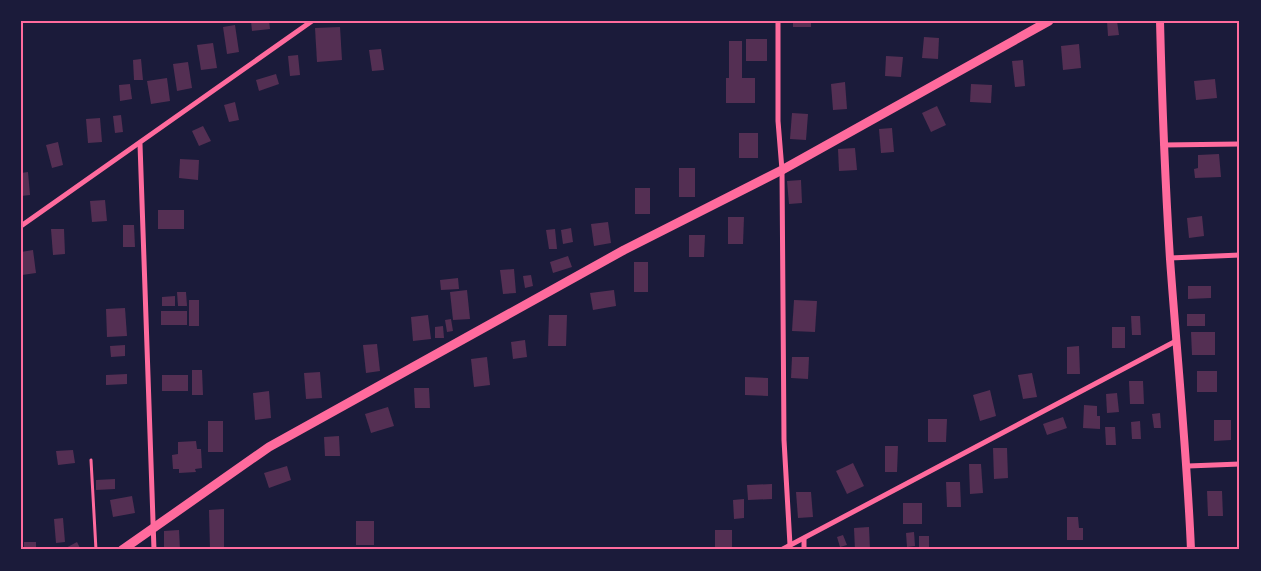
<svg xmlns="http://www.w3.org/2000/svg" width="1261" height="571" font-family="Ubuntu,sans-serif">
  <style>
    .building { fill: #542f53 }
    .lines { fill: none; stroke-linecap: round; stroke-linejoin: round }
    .service { stroke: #ff6b9d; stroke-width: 3 }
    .minor { stroke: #ff6b9d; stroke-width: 5 }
    .tertiary { stroke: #ff6b9d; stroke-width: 8 }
    .secondary { stroke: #ff6b9d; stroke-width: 9 }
    .neatline { fill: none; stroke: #ff6b9d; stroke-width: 2 }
  </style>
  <rect width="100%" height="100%" fill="#1b1b3a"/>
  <g class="building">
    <polygon points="251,21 269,21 270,29 252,31"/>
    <rect x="793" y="21" width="18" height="6"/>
    <polygon points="1107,21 1117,21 1119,35 1108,36"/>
    <polygon points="235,25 239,52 227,54 223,27"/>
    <polygon points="340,27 342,60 317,62 315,28"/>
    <polygon points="924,37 939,38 938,59 922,58"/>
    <rect x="746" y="39" width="21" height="22"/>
    <polygon points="729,41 742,41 742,78 755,78 755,103 726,103 726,78 729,78"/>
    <polygon points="213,43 217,68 201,70 197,45"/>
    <polygon points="1079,44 1081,68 1063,70 1061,46"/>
    <polygon points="381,49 384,70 372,71 369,50"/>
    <polygon points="298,55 300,75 290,76 288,56"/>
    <polygon points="886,56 903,57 901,77 885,76"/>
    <polygon points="141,59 143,80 134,80 133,60"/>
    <polygon points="1023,60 1025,86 1015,87 1012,61"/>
    <polygon points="188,62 192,88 177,91 173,64"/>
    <polygon points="276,74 279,84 259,91 256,80"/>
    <polygon points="167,78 170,101 151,104 147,81"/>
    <polygon points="1215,79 1217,98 1196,100 1194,81"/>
    <polygon points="845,82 847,109 833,110 831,84"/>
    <polygon points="130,84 132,99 120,101 119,85"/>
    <polygon points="971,84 992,85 991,103 970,102"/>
    <polygon points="235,102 239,120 229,122 224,105"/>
    <polygon points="937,106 946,125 931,132 922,113"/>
    <polygon points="792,113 808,114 806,140 790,139"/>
    <polygon points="121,115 123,132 115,133 113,116"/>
    <polygon points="100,118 102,142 88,143 86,119"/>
    <polygon points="203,126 211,141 199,146 192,131"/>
    <polygon points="892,128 894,152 881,153 879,129"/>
    <rect x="739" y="133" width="19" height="25"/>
    <polygon points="58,142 63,165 52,168 46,145"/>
    <polygon points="855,148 857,170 839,171 838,149"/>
    <polygon points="1219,154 1221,177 1195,178 1194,169 1198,168 1198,155"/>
    <polygon points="180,159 199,160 198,180 179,178"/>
    <rect x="679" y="168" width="16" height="29"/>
    <polygon points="28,172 30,195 21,196 21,173"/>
    <polygon points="801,180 802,203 789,204 787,181"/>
    <rect x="635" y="188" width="15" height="26"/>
    <polygon points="105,200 107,221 92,222 90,201"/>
    <rect x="158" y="210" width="26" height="19"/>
    <polygon points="1202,216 1204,236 1189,238 1187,218"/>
    <polygon points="728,217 744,217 743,244 728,244"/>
    <polygon points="608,222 611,243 594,246 591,224"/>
    <polygon points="123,225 134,225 135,247 123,247"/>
    <polygon points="571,228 573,242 563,244 561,230"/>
    <polygon points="51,229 64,229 65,254 53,255"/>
    <polygon points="555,229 557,249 549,249 546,230"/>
    <polygon points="689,235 705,235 704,257 689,257"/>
    <polygon points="33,250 36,273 22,275 21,252"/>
    <polygon points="568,256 572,267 553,273 550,262"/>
    <rect x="634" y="262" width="14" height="30"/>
    <polygon points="514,269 516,293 503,294 500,270"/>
    <polygon points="531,275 533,286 525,288 523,276"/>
    <polygon points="458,278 459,289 441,290 440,280"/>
    <polygon points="1188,286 1211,286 1211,298 1188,299"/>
    <polygon points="467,290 470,319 453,320 450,292"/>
    <polygon points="614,290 616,306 593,310 590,293"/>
    <polygon points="177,292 186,292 187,306 178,306"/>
    <polygon points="175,296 175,306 162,306 162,297"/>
    <rect x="189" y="300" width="10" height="26"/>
    <polygon points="794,300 817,301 815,332 792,331"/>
    <polygon points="125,308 127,336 107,337 106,309"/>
    <rect x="161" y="311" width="26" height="14"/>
    <rect x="1187" y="314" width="18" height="12"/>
    <polygon points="428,315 431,339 413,341 411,317"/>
    <polygon points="549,315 567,315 566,346 548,346"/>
    <polygon points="1131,316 1140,316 1141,335 1132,335"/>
    <polygon points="451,319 453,331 447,332 445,320"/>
    <polygon points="443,326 444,338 435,338 435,327"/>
    <rect x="1112" y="327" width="13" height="21"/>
    <polygon points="1191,332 1215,332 1215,355 1192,355"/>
    <polygon points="525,340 527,357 513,359 511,342"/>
    <polygon points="377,344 380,371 366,373 363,345"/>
    <polygon points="125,345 125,356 111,357 110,346"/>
    <polygon points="1079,346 1080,374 1067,374 1067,347"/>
    <polygon points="487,357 490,385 474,387 471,359"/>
    <polygon points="792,357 809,357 808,379 791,378"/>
    <polygon points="192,370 202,370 203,395 192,395"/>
    <rect x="1197" y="371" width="20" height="21"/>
    <polygon points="320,372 322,398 306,399 304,373"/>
    <polygon points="1032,373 1037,397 1023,399 1018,375"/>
    <polygon points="127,374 127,384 106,385 106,375"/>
    <rect x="162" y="375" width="26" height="16"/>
    <polygon points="745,377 768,378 768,396 745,395"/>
    <polygon points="1129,381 1143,381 1144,404 1130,404"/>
    <polygon points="414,388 429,388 430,408 415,408"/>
    <polygon points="990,390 996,416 980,421 973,395"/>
    <polygon points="269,391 271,418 255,420 253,393"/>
    <polygon points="1117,393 1119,412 1107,413 1106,394"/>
    <polygon points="1084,405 1097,406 1097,416 1100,416 1100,429 1083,428"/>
    <polygon points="388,407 394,426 371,433 365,414"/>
    <polygon points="1160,413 1161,428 1154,428 1152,414"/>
    <polygon points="1063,417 1067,428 1047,435 1043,424"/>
    <polygon points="928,419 947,419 946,442 928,442"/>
    <polygon points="1214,420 1231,420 1231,440 1214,441"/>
    <rect x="208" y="421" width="15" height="31"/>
    <polygon points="1140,421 1141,439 1132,439 1131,422"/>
    <polygon points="1105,427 1115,427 1116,445 1106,445"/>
    <polygon points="339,436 340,456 325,456 324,437"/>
    <polygon points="196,441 197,449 201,449 202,468 195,469 196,472 179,473 179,469 173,469 172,455 178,454 178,442"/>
    <polygon points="885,446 898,446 897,472 885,472"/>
    <polygon points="993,448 1007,448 1008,478 994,479"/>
    <polygon points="73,450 75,463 58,465 56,451"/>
    <polygon points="853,463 864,486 847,494 836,471"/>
    <polygon points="969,464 981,464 983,493 970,494"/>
    <polygon points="287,466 291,480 269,488 264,473"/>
    <polygon points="115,479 115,489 96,490 96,480"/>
    <polygon points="946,482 960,482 961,507 947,507"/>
    <polygon points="772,484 772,499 748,500 747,485"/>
    <polygon points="1207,491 1222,491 1223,516 1208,516"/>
    <polygon points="796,492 811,492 813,517 798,518"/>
    <polygon points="132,496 135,513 113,517 110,500"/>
    <polygon points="744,499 744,518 734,519 733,500"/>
    <rect x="903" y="503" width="19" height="21"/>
    <polygon points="224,509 224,550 210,550 209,510"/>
    <polygon points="1067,517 1078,517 1079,528 1083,528 1083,540 1067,540"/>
    <polygon points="63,518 65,542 56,543 54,519"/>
    <rect x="356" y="521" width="18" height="24"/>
    <polygon points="869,527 870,550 855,550 854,528"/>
    <polygon points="179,530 180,550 164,550 164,531"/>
    <rect x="715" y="530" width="17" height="20"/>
    <polygon points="914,532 915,546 907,547 906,533"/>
    <polygon points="843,535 847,545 840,547 837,537"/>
    <polygon points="919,536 929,536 929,549 919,550"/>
    <rect x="24" y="542" width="12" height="8"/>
    <polygon points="77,542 81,550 62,550"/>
  </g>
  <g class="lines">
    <polyline class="service" points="91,460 96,550"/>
    <g class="minor">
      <polyline points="778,21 778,121 782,170 784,440 790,545"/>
      <polyline points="140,144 154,550"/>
      <polyline points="1163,145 1240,144"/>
      <polyline points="21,226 312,21"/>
      <polyline points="1170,258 1240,255"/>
      <polyline points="1188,466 1240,464"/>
      <polyline points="804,539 804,550"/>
      <polyline points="781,550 1176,341"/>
    </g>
    <path class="tertiary" d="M1160,21c2,80 5,159 10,238 7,97 17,194 21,291"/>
    <polyline class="secondary" points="122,550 269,447 624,250 782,170 1049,21"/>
  </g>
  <rect width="1261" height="571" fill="none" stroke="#1b1b3a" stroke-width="45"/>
  <rect x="22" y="22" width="1216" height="526" class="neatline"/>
</svg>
